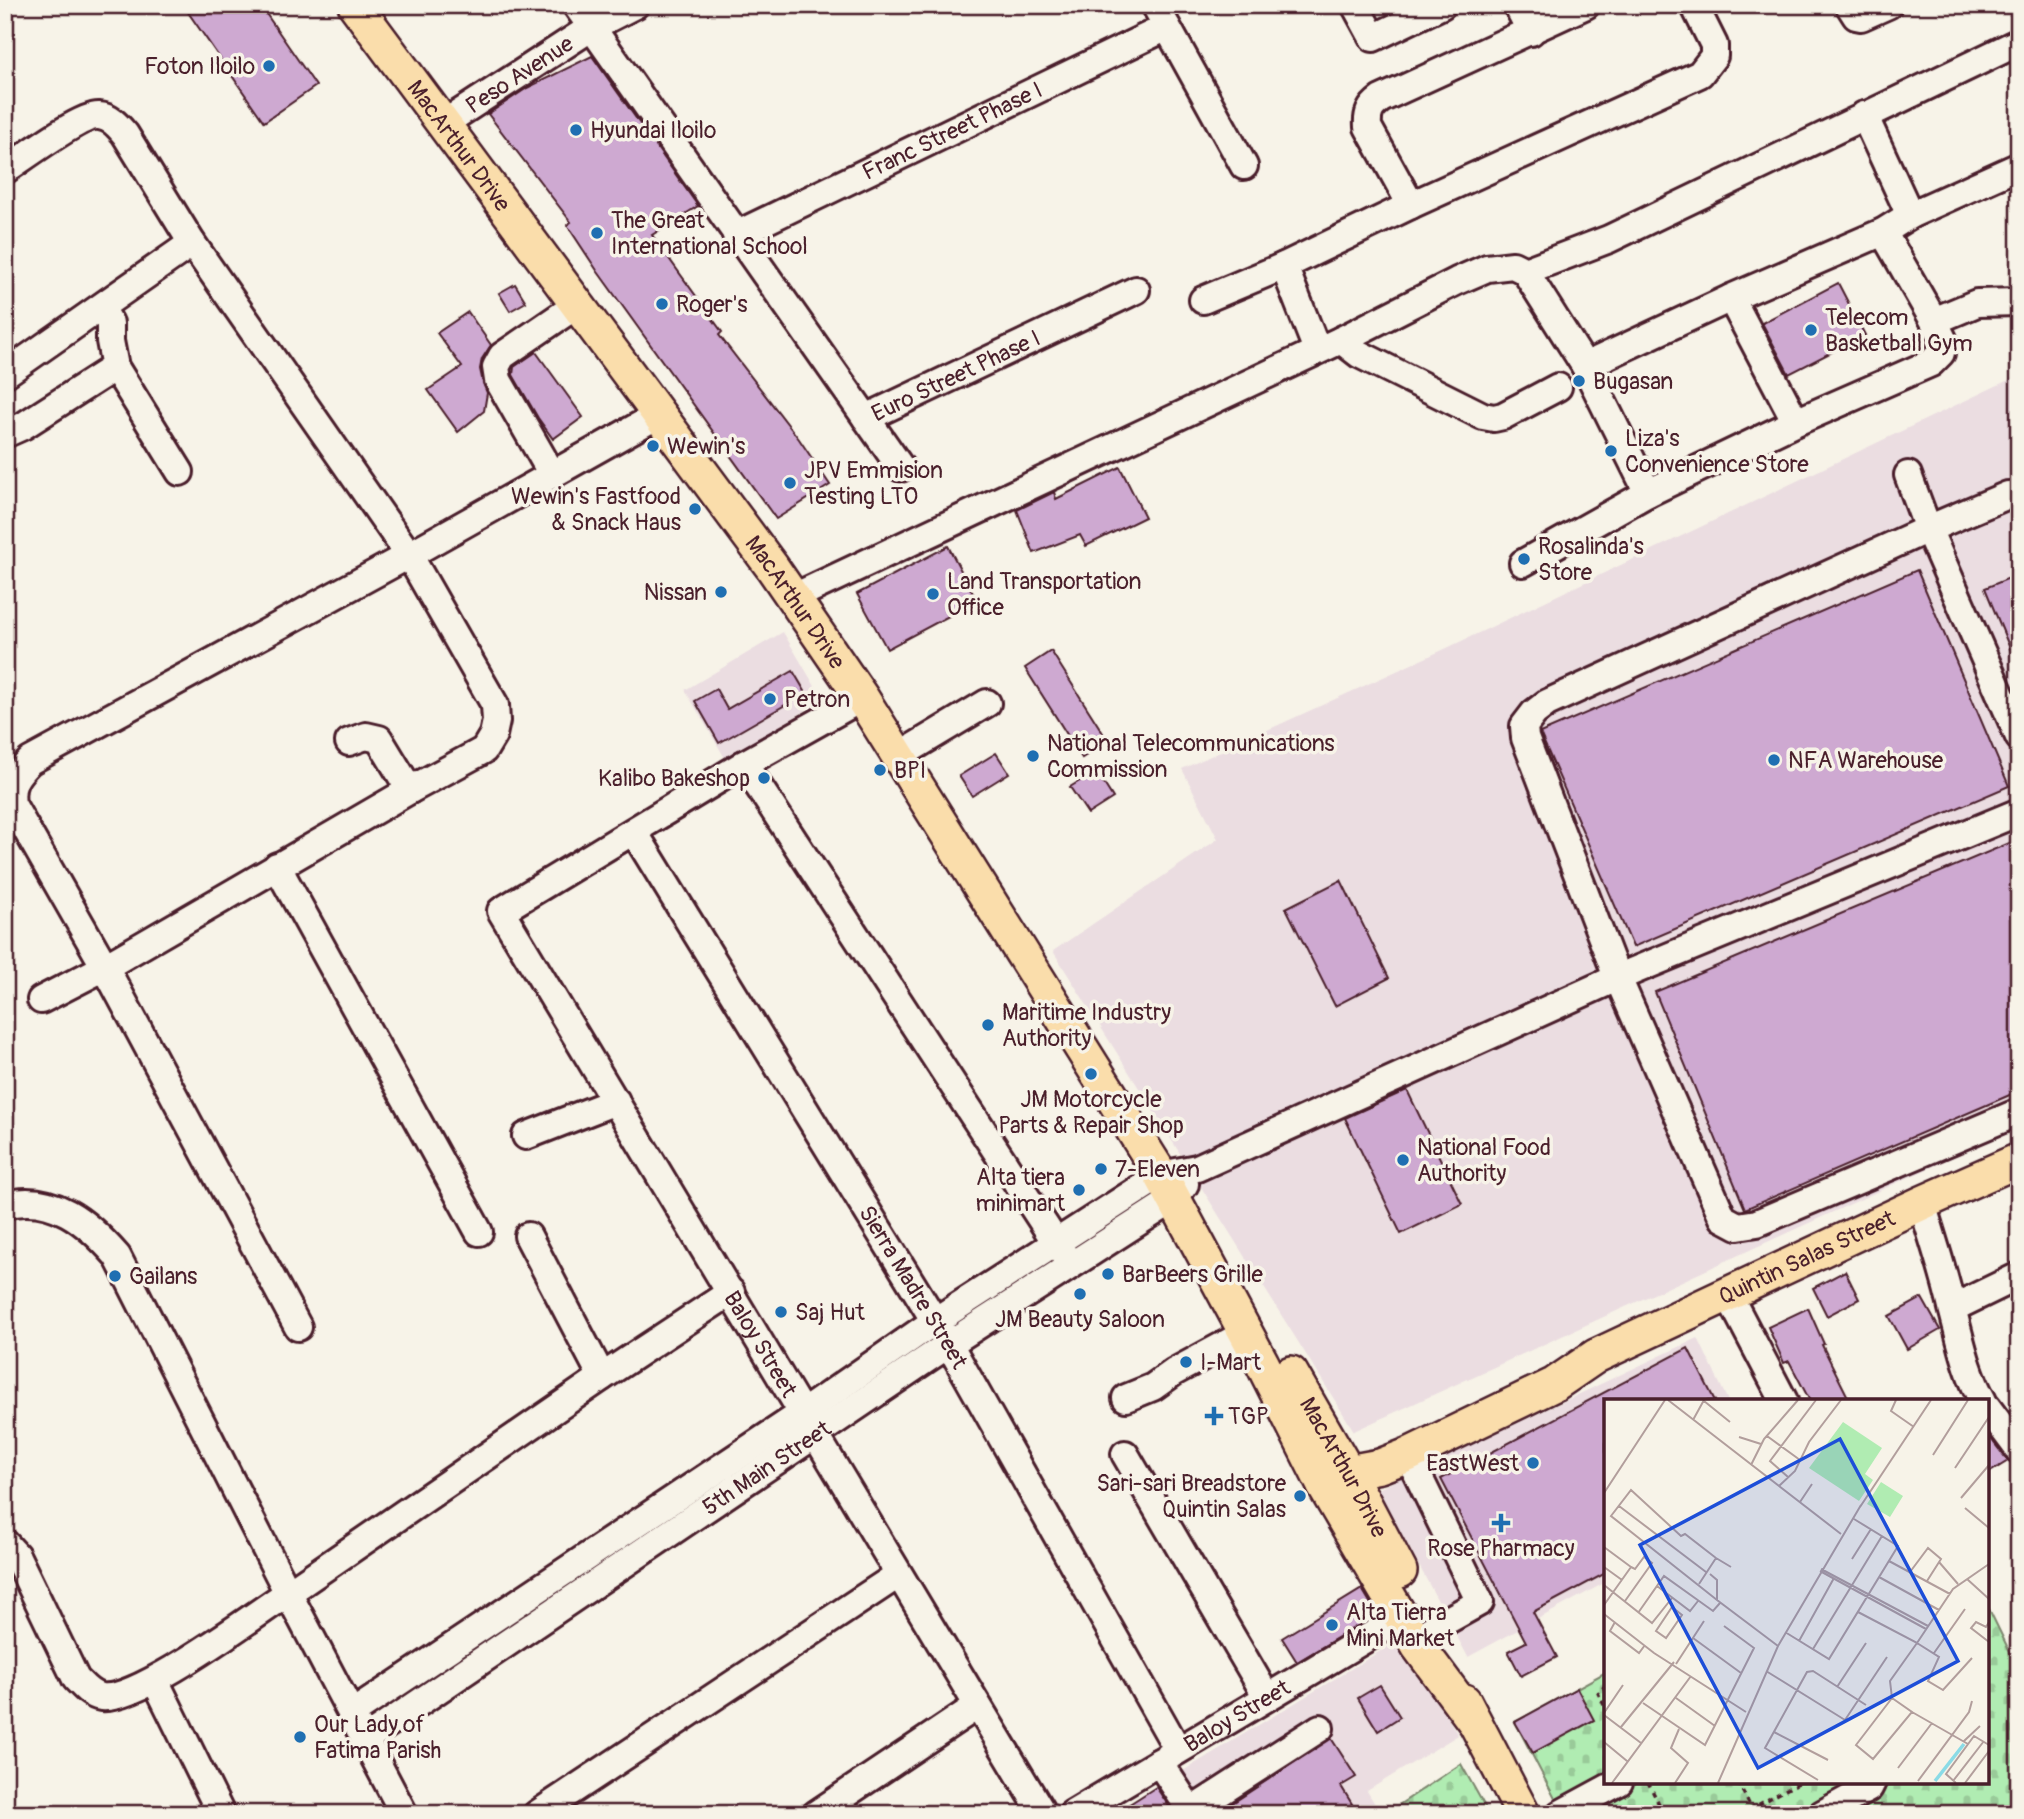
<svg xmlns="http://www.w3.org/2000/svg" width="2024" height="1819" font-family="Pangolin,sans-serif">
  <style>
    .built { fill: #ebdde1 }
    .cemetery { fill: url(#cemetery-stones); stroke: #7d866e; stroke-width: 2 }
    .building { fill: #cea9d1; stroke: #4a1f2b; stroke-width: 2 }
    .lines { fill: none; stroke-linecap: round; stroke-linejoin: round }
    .minor-casing { stroke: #4a1f2b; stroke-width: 32 }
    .major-casing { stroke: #4a1f2b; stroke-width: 38 }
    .path { stroke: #4a1f2b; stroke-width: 3.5; stroke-dasharray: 5 5; stroke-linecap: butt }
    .minor { stroke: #f7f3e8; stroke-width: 26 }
    .major { stroke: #faddab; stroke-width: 33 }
    .poi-dot { fill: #1f6fb2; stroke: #f7f3e8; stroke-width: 2.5 }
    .labels { text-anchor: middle; stroke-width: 7; stroke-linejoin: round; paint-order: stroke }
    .poi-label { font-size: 23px; fill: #4a1f2b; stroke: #f7f3e8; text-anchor: start }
    .street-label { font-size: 23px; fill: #4a1f2b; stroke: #f7f3e8 }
    .inset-river { fill: none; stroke: #8adbe6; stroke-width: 3.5 }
    .inset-road { fill: none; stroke: #b29e9c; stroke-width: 2 }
    .view { fill: #1d4ed8; fill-opacity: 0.15; stroke: #1d4ed8; stroke-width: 3.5 }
    .inset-edge { fill: none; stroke: #4a1f2b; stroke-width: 3.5 }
  </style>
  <defs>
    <pattern id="cemetery-stones" width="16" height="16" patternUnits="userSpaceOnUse" patternTransform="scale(1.75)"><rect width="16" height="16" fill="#b0ecb2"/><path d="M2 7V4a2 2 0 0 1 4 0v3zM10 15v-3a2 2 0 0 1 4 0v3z" fill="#99ca99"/></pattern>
  </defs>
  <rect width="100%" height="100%" fill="#f7f3e8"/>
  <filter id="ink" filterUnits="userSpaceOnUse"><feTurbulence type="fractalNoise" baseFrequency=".0143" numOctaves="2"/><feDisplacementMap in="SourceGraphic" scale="14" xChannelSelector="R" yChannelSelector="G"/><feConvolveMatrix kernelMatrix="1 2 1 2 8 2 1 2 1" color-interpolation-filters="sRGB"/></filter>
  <g filter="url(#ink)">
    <g class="built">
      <polygon points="2019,375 2019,1127 1354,1431 1053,951 1218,839 1182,769 1447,648"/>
      <polygon points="783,632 823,700 725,758 685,690"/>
      <polygon points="1698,1338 1728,1401 1606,1401 1606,1582 1468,1657 1378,1489"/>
      <polygon points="1400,1639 1458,1735 1367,1791 1381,1814 1133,1814 1127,1805"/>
    </g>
    <g class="cemetery">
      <polygon points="1987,1605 2019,1671 2019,1814 1563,1814 1515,1722 1606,1672 1606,1782 1987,1782"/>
      <polygon points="1461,1764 1489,1814 1385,1814"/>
    </g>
    <g class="building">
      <polygon points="183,5 260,5 316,86 264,122"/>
      <polygon points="592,56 698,206 652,235 722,332 719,335 799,439 830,485 776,519 598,272 567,225 571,222 488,114 527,88"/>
      <polygon points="1838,283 1865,335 1789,374 1762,323"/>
      <polygon points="515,284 526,302 510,311 499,293"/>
      <polygon points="468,312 491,345 482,359 480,369 483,383 487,393 484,411 458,432 428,390 462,367 437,333"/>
      <polygon points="536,352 583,417 553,439 538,418 513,375 514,367"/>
      <polygon points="1120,467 1145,517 1086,546 1080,535 1034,553 1017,510 1054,492 1056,499"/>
      <polygon points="948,546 977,601 887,649 857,594"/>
      <polygon points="1917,570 2009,786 1633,947 1540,733"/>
      <polygon points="2019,574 2019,668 2018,668 1985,588"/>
      <polygon points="1051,651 1108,741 1082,758 1025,668"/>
      <polygon points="793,671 806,693 719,743 695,701 716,689 727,709"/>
      <polygon points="996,753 1009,773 972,796 959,776"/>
      <polygon points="1096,771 1113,798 1088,814 1070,787"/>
      <polygon points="2019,839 2019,1091 1745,1209 1655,992"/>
      <polygon points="1341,880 1389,978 1335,1006 1286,908"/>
      <polygon points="1407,1090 1462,1204 1401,1234 1345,1118"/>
      <polygon points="1845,1271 1859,1299 1827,1316 1813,1288"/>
      <polygon points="1922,1298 1940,1330 1907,1349 1889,1316"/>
      <polygon points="1808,1308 1824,1344 1822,1345 1850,1401 1810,1401 1789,1361 1784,1363 1768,1327"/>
      <polygon points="1688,1348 1715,1401 1606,1401 1606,1573 1533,1612 1557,1657 1521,1676 1508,1651 1526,1642 1441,1479"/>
      <polygon points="1987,1434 2008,1461 1987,1474"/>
      <polygon points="1362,1589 1377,1614 1297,1662 1282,1638"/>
      <polygon points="1380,1685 1400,1717 1378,1731 1358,1698"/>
      <polygon points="1577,1688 1594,1720 1533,1753 1515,1722"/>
      <polygon points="1331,1738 1356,1777 1341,1786 1352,1804 1336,1814 1216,1814"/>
      <polygon points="1156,1787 1174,1814 1114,1814"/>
    </g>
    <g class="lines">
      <defs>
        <g id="minor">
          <path id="s1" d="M576,5l290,413 270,-128"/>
          <polyline points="1155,5 1244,166"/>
          <polyline points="1355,5 1373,38 1442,5"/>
          <polyline points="1517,5 1531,32"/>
          <polyline points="1849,5 1856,16 1861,17 1888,5"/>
          <polyline points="1864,115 1910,215"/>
          <path id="s2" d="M443,124l149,-97 43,-22"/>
          <path d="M5,170c17,-11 77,-56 94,-54 12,1 19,10 26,18l67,109 217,312 86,150 1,16 -3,14 -9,15 -74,40 -305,177 -64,33"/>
          <path d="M1411,205l-43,-78c-1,-14 2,-20 13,-28l205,-94"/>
          <path id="s3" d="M736,235l431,-208"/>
          <polyline points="1731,298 1796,422"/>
          <polyline points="1203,300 1284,266"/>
          <polyline points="101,308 110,323 110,341 115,367 180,472"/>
          <polyline points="1934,321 1977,303 2019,302"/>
          <polyline points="1341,340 1457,281 1487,268 1513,265 1525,271 1609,239 2019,42"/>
          <polyline points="1317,350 1284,266 1411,205 1700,74 1714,56 1714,45 1694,5"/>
          <polyline points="1585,366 1731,298 1883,232 1910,215 2019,166"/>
          <polyline points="5,374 192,243"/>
          <polyline points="866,418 901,468"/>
          <polyline points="5,434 23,426 115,367"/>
          <polyline points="552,474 498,380 496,367 502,356 578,304"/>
          <polyline points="1908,475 1928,529 2019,737"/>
          <polyline points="1648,493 1796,422 1931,363 1941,353 1943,339 1934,321 1883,232"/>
          <polyline points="2008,495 1928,529 1547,703 1534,713 1524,726 1525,738 1614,969 1723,1218 1738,1226 1757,1223 2019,1112"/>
          <polyline points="1523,563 1648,493 1585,366 1525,271"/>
          <polyline points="794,597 1341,340 1359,354 1483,416 1494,418 1503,416 1558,387"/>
          <path id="s4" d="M862,698l-118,66 -243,147 542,903"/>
          <polyline points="349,742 366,736 379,739 410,790"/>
          <polyline points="897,757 987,703"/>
          <polyline points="744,764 1066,1258"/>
          <path id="s5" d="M634,832l315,512 229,406"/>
          <polyline points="277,866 479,1232"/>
          <polyline points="526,1136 616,1101"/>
          <path d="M1922,1203c10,35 22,69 30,105 9,33 14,63 31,93"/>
          <path d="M5,1205c48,-13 83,18 112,51l171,337c-34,22 -151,110 -187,104 -11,-2 -18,-11 -25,-18l-60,-124 -11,-12"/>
          <polyline points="528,1236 602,1377"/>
          <polyline points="1729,1296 1784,1401"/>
          <polyline points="1953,1308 2019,1276"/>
          <path d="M298,1327l-193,-360 -93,-163c-3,-20 4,-29 18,-43l379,-206 251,-141"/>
          <polyline points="1126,1398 1153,1387 1174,1372 1246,1333"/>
          <polyline points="1987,1407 2019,1450"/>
          <polyline points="1125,1454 1267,1697"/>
          <polyline points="1408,1455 1480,1602 1430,1630"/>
          <polyline points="155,1680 221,1814"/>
          <polyline points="351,1714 804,1412 935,1321 1161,1175 1197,1168 1619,977 2019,812"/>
          <path id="s6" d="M364,1740l585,-396 225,-145 11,-15"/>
          <polyline points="1159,1762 1193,1814"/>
          <polyline points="1191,1811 1320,1728"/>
          <polyline points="404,1814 288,1593 602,1377 731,1292"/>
          <polyline points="537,1814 898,1575"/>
          <polyline points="816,1814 977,1706"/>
          <path id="s7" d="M1072,1814l330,-197"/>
          <polyline points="1560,1814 1619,1782"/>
          <polyline points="1822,1814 1869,1788 1872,1782"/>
        </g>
        <g id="major">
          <path id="s8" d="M355,5l417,562 90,131 299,477 101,188 62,123 94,160 55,74"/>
          <path id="s9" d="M1291,1373l57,99 52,99"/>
          <path id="s10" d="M1324,1486l24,-14 32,-6 28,-11 147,-71 41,-28 326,-153 97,-43"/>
          <polyline points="1464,1701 1523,1814"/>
        </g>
      </defs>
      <use href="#minor" class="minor-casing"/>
      <use href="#major" class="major-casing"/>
      <g class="path">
        <polyline points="1606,1685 1598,1693 1606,1709"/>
        <polyline points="1648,1782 1664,1814"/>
        <polyline points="1738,1782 1751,1808"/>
        <polyline points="1741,1814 1800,1782"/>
      </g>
      <use href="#minor" class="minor"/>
      <use href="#major" class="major"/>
    </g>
  </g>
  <g class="poi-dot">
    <circle cx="269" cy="66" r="7"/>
    <circle cx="576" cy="130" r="7"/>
    <circle cx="597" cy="233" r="7"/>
    <circle cx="662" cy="304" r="7"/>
    <circle cx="1811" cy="330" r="7"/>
    <circle cx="1579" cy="381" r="7"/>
    <circle cx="653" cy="446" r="7"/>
    <circle cx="1611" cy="451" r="7"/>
    <circle cx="790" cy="483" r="7"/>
    <circle cx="695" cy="509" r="7"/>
    <circle cx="1524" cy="559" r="7"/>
    <circle cx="721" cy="592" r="7"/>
    <circle cx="933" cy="594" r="7"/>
    <circle cx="770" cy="699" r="7"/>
    <circle cx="1033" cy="756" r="7"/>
    <circle cx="1774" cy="760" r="7"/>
    <circle cx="880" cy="770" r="7"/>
    <circle cx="764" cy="778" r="7"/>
    <circle cx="988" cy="1025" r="7"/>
    <circle cx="1091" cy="1074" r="7"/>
    <circle cx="1403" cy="1160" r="7"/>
    <circle cx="1101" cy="1169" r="7"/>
    <circle cx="1079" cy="1190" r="7"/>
    <circle cx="1108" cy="1274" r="7"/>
    <circle cx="115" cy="1276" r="7"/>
    <circle cx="1080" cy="1294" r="7"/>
    <circle cx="781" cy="1312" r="7"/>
    <circle cx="1186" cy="1362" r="7"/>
    <path d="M1210.5 1405.5h7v7h7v7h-7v7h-7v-7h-7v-7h7z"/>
    <circle cx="1533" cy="1463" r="7"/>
    <circle cx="1300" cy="1496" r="7"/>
    <path d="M1497.5 1512.5h7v7h7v7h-7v7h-7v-7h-7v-7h7z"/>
    <circle cx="1332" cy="1625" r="7"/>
    <circle cx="300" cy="1737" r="7"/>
  </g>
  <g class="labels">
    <g class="poi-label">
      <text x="255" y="74" text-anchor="end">Foton Iloilo</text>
      <text x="590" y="138">Hyundai Iloilo</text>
      <text x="611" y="228">The Great<tspan x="611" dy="26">International School</tspan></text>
      <text x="676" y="312">Roger's</text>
      <text x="1825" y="325">Telecom<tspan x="1825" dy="26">Basketball Gym</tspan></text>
      <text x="1593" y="389">Bugasan</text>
      <text x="1625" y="446">Liza's<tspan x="1625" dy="26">Convenience Store</tspan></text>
      <text x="667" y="454">Wewin's</text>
      <text x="804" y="478">JPV Emmision<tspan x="804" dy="26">Testing LTO</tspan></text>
      <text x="681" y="504" text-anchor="end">Wewin's Fastfood<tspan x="681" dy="26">&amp; Snack Haus</tspan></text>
      <text x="1538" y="554">Rosalinda's<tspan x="1538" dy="26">Store</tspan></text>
      <text x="947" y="589">Land Transportation<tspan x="947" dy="26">Office</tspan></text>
      <text x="707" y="600" text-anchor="end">Nissan</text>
      <text x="784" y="707">Petron</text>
      <text x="1047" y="751">National Telecommunications<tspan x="1047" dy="26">Commission</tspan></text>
      <text x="1788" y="768">NFA Warehouse</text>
      <text x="894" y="778">BPI</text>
      <text x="750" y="786" text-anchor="end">Kalibo Bakeshop</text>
      <text x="1002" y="1020">Maritime Industry<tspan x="1002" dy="26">Authority</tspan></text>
      <text x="1091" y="1107" text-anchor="middle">JM Motorcycle<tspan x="1091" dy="26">Parts &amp; Repair Shop</tspan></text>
      <text x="1417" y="1155">National Food<tspan x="1417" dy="26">Authority</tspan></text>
      <text x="1115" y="1177">7-Eleven</text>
      <text x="1065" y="1185" text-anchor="end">Alta tiera<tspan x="1065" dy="26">minimart</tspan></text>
      <text x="1122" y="1282">BarBeers Grille</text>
      <text x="129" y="1284">Gailans</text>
      <text x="795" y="1320">Saj Hut</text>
      <text x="1080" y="1327" text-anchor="middle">JM Beauty Saloon</text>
      <text x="1200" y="1370">I-Mart</text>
      <text x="1228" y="1424">TGP</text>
      <text x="1519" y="1471" text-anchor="end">EastWest</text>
      <text x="1286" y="1491" text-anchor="end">Sari-sari Breadstore<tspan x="1286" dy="26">Quintin Salas</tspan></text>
      <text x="1501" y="1556" text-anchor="middle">Rose Pharmacy</text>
      <text x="1346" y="1620">Alta Tierra<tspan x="1346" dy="26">Mini Market</tspan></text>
      <text x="314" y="1732">Our Lady of<tspan x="314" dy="26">Fatima Parish</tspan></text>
    </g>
    <g class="street-label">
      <text dy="8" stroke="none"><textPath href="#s2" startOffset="91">Peso Avenue</textPath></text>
      <text dy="8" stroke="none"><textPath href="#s3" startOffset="240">Franc Street Phase I</textPath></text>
      <text dy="8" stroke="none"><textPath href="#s8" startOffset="175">MacArthur Drive</textPath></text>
      <text dy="8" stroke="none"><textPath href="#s1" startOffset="604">Euro Street Phase I</textPath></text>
      <text dy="8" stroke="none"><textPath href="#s8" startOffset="742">MacArthur Drive</textPath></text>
      <text dy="8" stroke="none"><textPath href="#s10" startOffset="536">Quintin Salas Street</textPath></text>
      <text dy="8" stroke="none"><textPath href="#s5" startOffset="534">Sierra Madre Street</textPath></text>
      <text dy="8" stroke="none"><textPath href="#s4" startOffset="924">Baloy Street</textPath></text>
      <text dy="8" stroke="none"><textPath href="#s9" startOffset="108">MacArthur Drive</textPath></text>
      <text dy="8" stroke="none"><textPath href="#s6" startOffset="486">5th Main Street</textPath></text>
      <text dy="8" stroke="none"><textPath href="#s7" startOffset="192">Baloy Street</textPath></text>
    </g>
  </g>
  <g transform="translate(1604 1399)">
    <rect width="385" height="385" fill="#f7f3e8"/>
    <path d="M239,23l39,26 -17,26 8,6 -14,21 -50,-33zM277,83l22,14 -13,21 -23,-13z" fill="#b0ecb2"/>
    <path class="inset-river" d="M331,382l29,-37"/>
    <path class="inset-road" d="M64,1l173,134M292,1l-5,11 23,16M100,2l26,21M89,21l11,-20M163,37l33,24M135,38l22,7M329,56l35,-55M147,66l13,-26 34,-39M351,69l34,-51M184,78l-18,-16 46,-61M175,87l16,-15 14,-29 32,-42M0,94l61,-93M357,99l28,-33M196,103l12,-18M15,107l87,66M256,108l71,-107M361,109l24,20M0,148l27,20M112,159l-31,-24 -4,2 -50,-46 -20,26 106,84M248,160l19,-30M285,162l61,33M335,163l19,22M0,168l18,13M217,170l107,57M216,172l106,58M306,173l18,-24 13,11 -14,22M106,175l7,6v20l61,46M275,178l60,33M363,180l22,20M95,185l17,-26 15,9M0,186l48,38 20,-25M53,187l33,25 8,-10M21,202l27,-38 -8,-6 -9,12 -4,-2M0,206l27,-38M68,208l10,8 -16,23 -10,-7zM254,213l59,31 36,-54 36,-25M34,214l26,-37 49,35 7,-8M0,215l50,39 92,59M11,223l-5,9 29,22 6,-8M385,223l-3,5 -10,-5 -5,6 18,14M181,233l44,27 69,-113 -44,-27M89,239l48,35M195,242l35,-63M209,250l69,-113M330,254l31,-44M72,265l28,-43M162,272l79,49 42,-63M233,288l29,-44M72,299l39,28M288,299l-2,-17 27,-38 22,14 -11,24 15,9 29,-32M288,299l20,14 -39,47 -17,-14zM39,304l62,42 49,-97 -30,-22M308,313l56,32M0,314l19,-28M0,316l37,28M17,328l53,-65M170,333l54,28M360,342l16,-15M0,343l23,19M294,369l34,-45M214,381l-53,-32 42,-76 6,-1 53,34M314,382l51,-69 3,-11M349,382l31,-40M8,384l79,-107M71,384l13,-20 -17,-15 8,-19M114,384l60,-137 83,-141M352,384l-10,-9 28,-38 15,9M361,384l24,-32"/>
    <path class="view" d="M236,40l118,222 -200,107 -118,-223z"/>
    <rect width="385" height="385" class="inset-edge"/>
  </g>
  <rect width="2024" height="1819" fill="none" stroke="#f7f3e8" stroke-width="28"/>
  <rect x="14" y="14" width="1996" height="1791" fill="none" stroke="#4a1f2b" stroke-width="2.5" filter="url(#ink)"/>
</svg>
